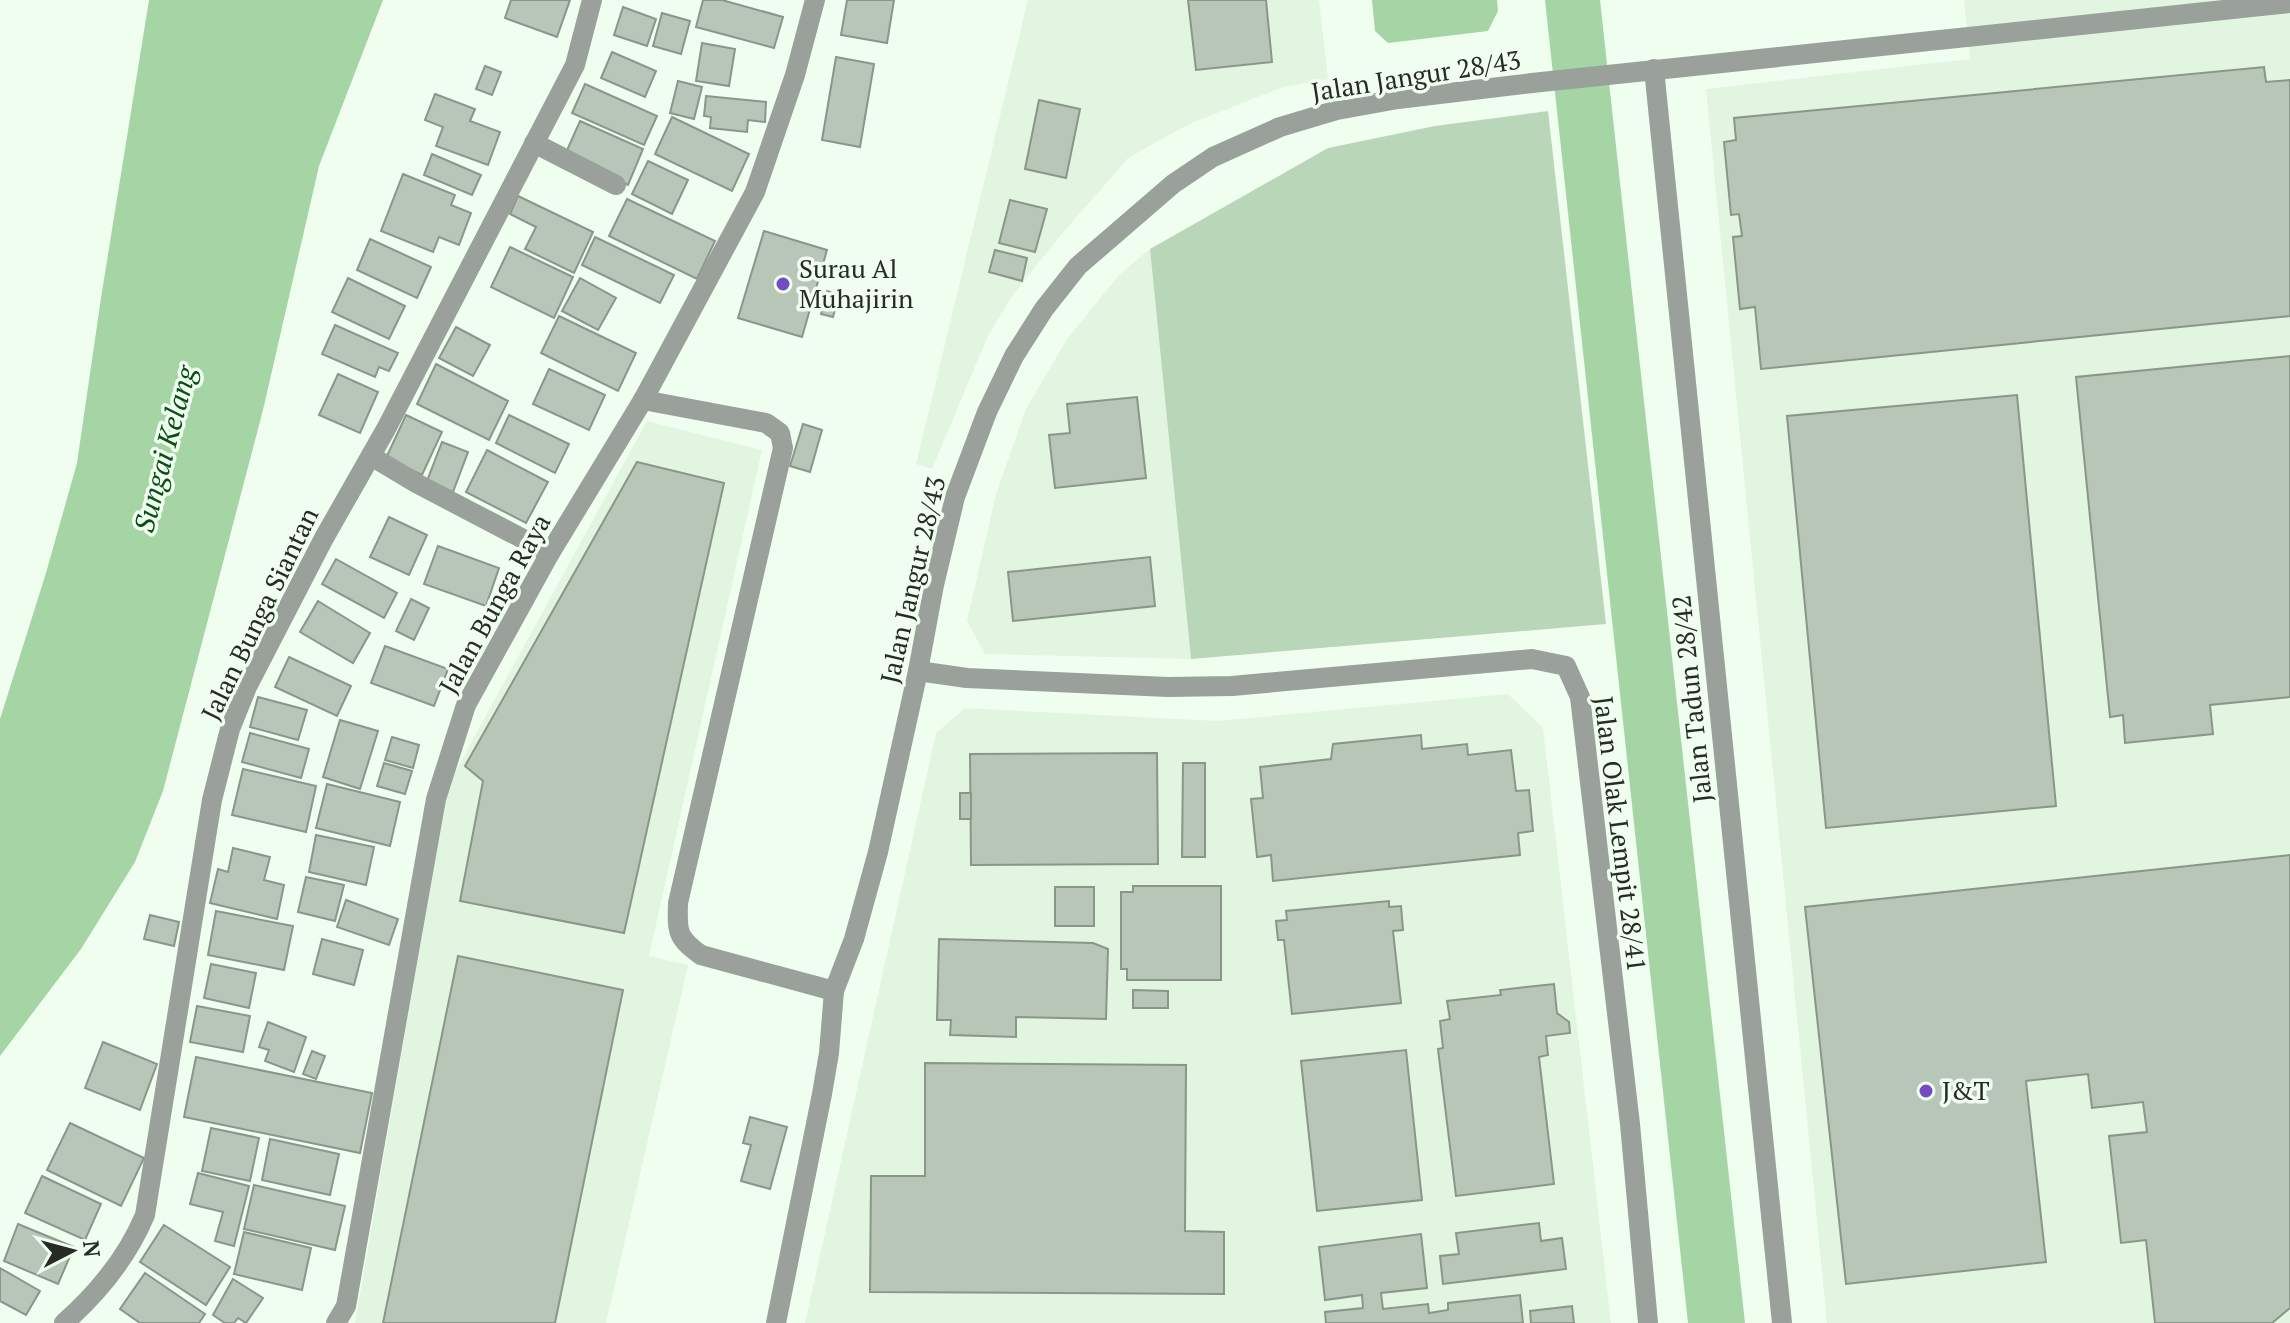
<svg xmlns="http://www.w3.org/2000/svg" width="2290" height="1323" font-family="'PT Serif',serif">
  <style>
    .built { fill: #e1f5e1 }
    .green { fill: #b9d6b9 }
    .water { fill: #a5d4a5 }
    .building { fill: #b8c6b8; stroke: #899689; stroke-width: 2 }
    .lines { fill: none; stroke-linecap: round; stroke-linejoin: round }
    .street { stroke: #9aa09a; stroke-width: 20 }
    .poi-dot { fill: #734bc4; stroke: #f0fef0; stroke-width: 3 }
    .labels { text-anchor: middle; stroke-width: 7; stroke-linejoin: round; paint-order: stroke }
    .street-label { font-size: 26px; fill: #262b26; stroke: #f0fef0 }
    .poi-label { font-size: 26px; fill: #262b26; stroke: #f0fef0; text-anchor: start }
    .water-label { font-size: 28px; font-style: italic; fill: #094e14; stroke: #f0fef0 }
  </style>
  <rect width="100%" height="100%" fill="#f0fef0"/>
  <g class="built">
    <polygon points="1028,0 1319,0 1328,79 1283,87 1187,125 1128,158 1061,235 1012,296 987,338 932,469 916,464"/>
    <polygon points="1964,0 2290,0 2290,1323 1827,1323 1706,89 1970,59"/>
    <polygon points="1150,249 1191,659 985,654 967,621 996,494 1026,409 1067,339 1119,275"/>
    <polygon points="647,421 762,450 649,956 688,965 606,1323 355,1323 448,785"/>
    <polygon points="1508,694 1543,728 1611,1323 805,1323 936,733 965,708 1217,721"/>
  </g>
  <polygon class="green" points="1548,111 1606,624 1191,659 1150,249 1328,148 1435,126"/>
  <g class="water">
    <polygon points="149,0 383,0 319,166 263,410 163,791 135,862 81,949 0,1056 0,719 46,573 77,463 101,298"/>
    <polygon points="1372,0 1497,0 1498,11 1488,31 1388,43 1375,31"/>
    <polygon points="1545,0 1600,0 1745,1323 1688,1323"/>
  </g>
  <g class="building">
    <polygon points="511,0 570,0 557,37 505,18"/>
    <polygon points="703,0 722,0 783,17 774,48 696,27"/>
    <polygon points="847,0 894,0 887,43 841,35"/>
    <polygon points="1188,0 1266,0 1272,62 1196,70"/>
    <polygon points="623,7 656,19 647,46 614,35"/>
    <polygon points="662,13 690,21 681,54 653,46"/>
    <polygon points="702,43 735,49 729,86 696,81"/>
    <polygon points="612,52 656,71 645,97 601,78"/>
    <polygon points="836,57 874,64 860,147 822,140"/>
    <polygon points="485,66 501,72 492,95 476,89"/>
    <polygon points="2264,67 2266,82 2290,80 2290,316 1761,369 1755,307 1740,309 1733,237 1742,236 1739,214 1731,215 1724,142 1736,140 1734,118"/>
    <polygon points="678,81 702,87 694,119 670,113"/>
    <polygon points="585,84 657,116 644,145 572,113"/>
    <polygon points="435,94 475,109 470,121 500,132 488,165 436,146 443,127 425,120"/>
    <polygon points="706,96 766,102 765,122 748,120 747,132 710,128 711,117 704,116"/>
    <polygon points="1039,100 1080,109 1066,178 1025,169"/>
    <polygon points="672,117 749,154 732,191 655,154"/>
    <polygon points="580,121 643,149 628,185 564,157"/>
    <polygon points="432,154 481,175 472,195 424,175"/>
    <polygon points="648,161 688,180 672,214 632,194"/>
    <polygon points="403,174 455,195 451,205 471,213 459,245 439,237 433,252 381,231"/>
    <polygon points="518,196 593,232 574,273 525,249 536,227 510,214"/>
    <polygon points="627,199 715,241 697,279 609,236"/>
    <polygon points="1010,200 1047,209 1035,252 999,243"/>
    <polygon points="764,231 827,250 802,337 738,318"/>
    <polygon points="595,237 674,275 660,303 582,265"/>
    <polygon points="370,239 431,267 417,298 357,270"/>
    <polygon points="510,247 573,277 554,318 491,287"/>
    <polygon points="995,250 1027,258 1022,281 989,272"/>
    <polygon points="348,278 405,306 389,339 332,312"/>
    <polygon points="580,278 616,298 598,330 562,311"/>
    <polygon points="827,291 839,295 833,317 821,314"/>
    <polygon points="559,316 636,353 618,391 541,353"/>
    <polygon points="335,325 398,353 389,371 379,367 375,377 322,354"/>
    <polygon points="456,327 490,345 473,376 439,358"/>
    <polygon points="2290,356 2290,697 2210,705 2213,734 2125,743 2123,715 2110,717 2076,377"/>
    <polygon points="436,364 508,401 489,440 417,404"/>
    <polygon points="549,369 605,395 589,430 533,404"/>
    <polygon points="338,374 378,392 360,433 319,415"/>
    <polygon points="2017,395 2056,806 1826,828 1787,416"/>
    <polygon points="1137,397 1146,478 1055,488 1049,435 1070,433 1067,404"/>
    <polygon points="406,415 442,432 422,475 386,458"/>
    <polygon points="509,415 569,444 555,473 496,443"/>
    <polygon points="803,424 822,430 810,472 790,466"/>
    <polygon points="442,442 468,452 453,492 427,481"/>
    <polygon points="487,450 548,482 526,523 466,492"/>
    <polygon points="637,462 724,483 624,933 460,901 483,781 465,766"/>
    <polygon points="389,517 427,535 409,575 370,557"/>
    <polygon points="438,546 499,568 486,606 424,584"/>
    <polygon points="1150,557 1155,606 1013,621 1008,572"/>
    <polygon points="336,559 397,593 384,618 322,584"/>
    <polygon points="411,599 429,608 414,640 396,631"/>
    <polygon points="318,601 370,633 353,663 300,632"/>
    <polygon points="385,646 448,669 434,706 371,683"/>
    <polygon points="289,657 351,686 337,716 275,687"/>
    <polygon points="258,697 307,710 298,740 250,727"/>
    <polygon points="340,720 378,731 360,789 323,777"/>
    <polygon points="250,733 309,749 301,778 242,762"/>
    <polygon points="1421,735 1422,749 1467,744 1468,755 1511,750 1516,791 1529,790 1533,831 1518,833 1520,855 1273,881 1271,855 1257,857 1251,799 1263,798 1260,767 1331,759 1333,744"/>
    <polygon points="392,737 419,745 413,768 385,760"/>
    <polygon points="1157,753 1158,864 971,865 970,754"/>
    <polygon points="384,763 412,771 405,794 377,786"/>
    <polygon points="1183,763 1205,763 1205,857 1182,857"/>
    <polygon points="243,769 316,786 306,832 232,815"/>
    <polygon points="327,784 400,802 390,846 316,828"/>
    <rect x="960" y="793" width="11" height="26"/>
    <polygon points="316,835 374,847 366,885 309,872"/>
    <polygon points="233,848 270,857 264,880 284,885 277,919 210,903 218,869 228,872"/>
    <polygon points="2290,855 2290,1308 2272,1323 2155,1323 2146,1240 2121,1243 2109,1136 2147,1132 2143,1102 2092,1108 2088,1074 2026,1081 2046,1262 1846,1284 1805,907"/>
    <polygon points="306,877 344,885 335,921 298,912"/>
    <polygon points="1133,886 1221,886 1221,980 1127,980 1127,969 1121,969 1121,892 1133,892"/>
    <rect x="1055" y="887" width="39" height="39"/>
    <polygon points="346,900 398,919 389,945 337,927"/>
    <polygon points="1389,901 1389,907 1401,906 1403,930 1393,931 1401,1003 1292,1014 1284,940 1278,940 1276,921 1287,920 1286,911"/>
    <polygon points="216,911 293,926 284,970 208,955"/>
    <polygon points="150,915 179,922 174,946 144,939"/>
    <polygon points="322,939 363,950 354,985 313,974"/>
    <polygon points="939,939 1093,943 1108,949 1106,1019 1016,1017 1016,1037 950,1035 951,1020 937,1020"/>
    <polygon points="458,956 623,990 555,1323 383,1323"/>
    <polygon points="211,964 256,973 249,1008 204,998"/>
    <polygon points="1554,984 1557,1013 1569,1022 1570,1033 1546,1036 1548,1055 1539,1057 1554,1184 1456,1196 1438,1049 1443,1048 1440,1021 1450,1019 1447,1001 1501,995 1500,990"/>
    <polygon points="1133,990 1168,991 1168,1008 1133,1008"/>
    <polygon points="197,1006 250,1016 243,1052 190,1042"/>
    <polygon points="268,1022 306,1037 294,1072 265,1061 269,1050 259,1047"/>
    <polygon points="103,1042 157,1064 140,1110 85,1088"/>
    <polygon points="1406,1050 1422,1200 1317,1211 1301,1061"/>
    <polygon points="312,1051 325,1056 316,1079 303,1074"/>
    <polygon points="196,1057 372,1093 360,1153 184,1117"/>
    <polygon points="925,1063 1186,1065 1185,1231 1224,1232 1224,1294 870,1292 871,1176 925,1176"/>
    <polygon points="750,1117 787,1127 770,1189 741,1181 751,1145 743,1143"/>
    <polygon points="70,1123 144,1158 121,1206 47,1170"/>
    <polygon points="211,1128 259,1138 250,1181 202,1171"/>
    <polygon points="270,1139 339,1154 330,1195 262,1180"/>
    <polygon points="198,1173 249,1186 234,1246 215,1241 223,1212 190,1204"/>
    <polygon points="42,1176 101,1204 85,1240 25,1213"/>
    <polygon points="254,1185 345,1206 335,1250 244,1229"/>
    <polygon points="1539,1223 1541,1241 1562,1238 1566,1269 1443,1284 1440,1256 1459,1254 1456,1233"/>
    <polygon points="18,1224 74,1247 58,1284 4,1261"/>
    <polygon points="164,1225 230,1267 206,1305 140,1262"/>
    <polygon points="244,1232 311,1248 302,1290 234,1274"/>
    <polygon points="1421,1234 1427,1288 1381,1293 1383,1309 1428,1304 1429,1313 1448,1310 1448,1303 1520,1295 1523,1323 1326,1323 1325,1312 1363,1308 1362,1295 1325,1300 1319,1247"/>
    <polygon points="0,1268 40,1291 26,1315 0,1301"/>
    <polygon points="145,1273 205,1314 199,1323 140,1323 120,1309"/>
    <polygon points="233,1279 263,1298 246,1323 238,1318 234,1323 225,1323 213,1315"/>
    <polygon points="1572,1306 1574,1323 1531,1323 1530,1311"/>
  </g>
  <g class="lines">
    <g class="street">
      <polyline points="1654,69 1782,1323"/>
      <polyline points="534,143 616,185"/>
      <path d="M643,400l123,23 14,10 3,15 -105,455c-1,29 -1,35 23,52l133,36"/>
      <polyline points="371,456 416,483 550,553"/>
      <polyline points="918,671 967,678 1168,687 1232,686 1532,659 1566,666 1580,697 1630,1124 1648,1323"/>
      <path d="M64,1323c35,-31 63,-65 81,-108l67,-415 18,-71 17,-42 77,-149 62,-109 189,-364 17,-65"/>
      <polyline points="336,1323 346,1306 436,799 466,705 550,553 643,400 755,192 795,75 815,0"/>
      <polyline points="776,1323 822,1094 829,1053 834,991 854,939 878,852 918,671 934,585 955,497 987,412 1014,356 1044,309 1078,266 1173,184 1213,157 1280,127 1337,110 1398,99 1532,83 2290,3"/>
    </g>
  </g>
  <g class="poi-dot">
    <circle cx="783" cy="284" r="8"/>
    <circle cx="1926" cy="1091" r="8"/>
  </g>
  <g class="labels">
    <g class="street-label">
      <text transform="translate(1416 76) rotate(-9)" y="9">Jalan Jangur 28/43</text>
      <text transform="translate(913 580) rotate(-77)" y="9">Jalan Jangur 28/43</text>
      <text transform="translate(495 604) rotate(-61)" y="9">Jalan Bunga Raya</text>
      <text transform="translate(260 614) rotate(-64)" y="9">Jalan Bunga Siantan</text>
      <text transform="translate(1692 699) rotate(-96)" y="9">Jalan Tadun 28/42</text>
      <text transform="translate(1620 834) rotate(83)" y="9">Jalan Olak Lempit 28/41</text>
    </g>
    <g class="poi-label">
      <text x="799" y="278">Surau Al<tspan x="799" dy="30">Muhajirin</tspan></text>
      <text x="1942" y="1100">J&amp;T</text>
    </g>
    <g class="water-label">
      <text transform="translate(165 449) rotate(-75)" y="10">Sungai Kelang</text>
    </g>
  </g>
  <g transform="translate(72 1251) rotate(84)" stroke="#f0fef0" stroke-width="6" paint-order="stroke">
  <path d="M0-6L14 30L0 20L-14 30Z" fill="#262b26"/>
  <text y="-12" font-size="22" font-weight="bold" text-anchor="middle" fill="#262b26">N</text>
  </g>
</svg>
